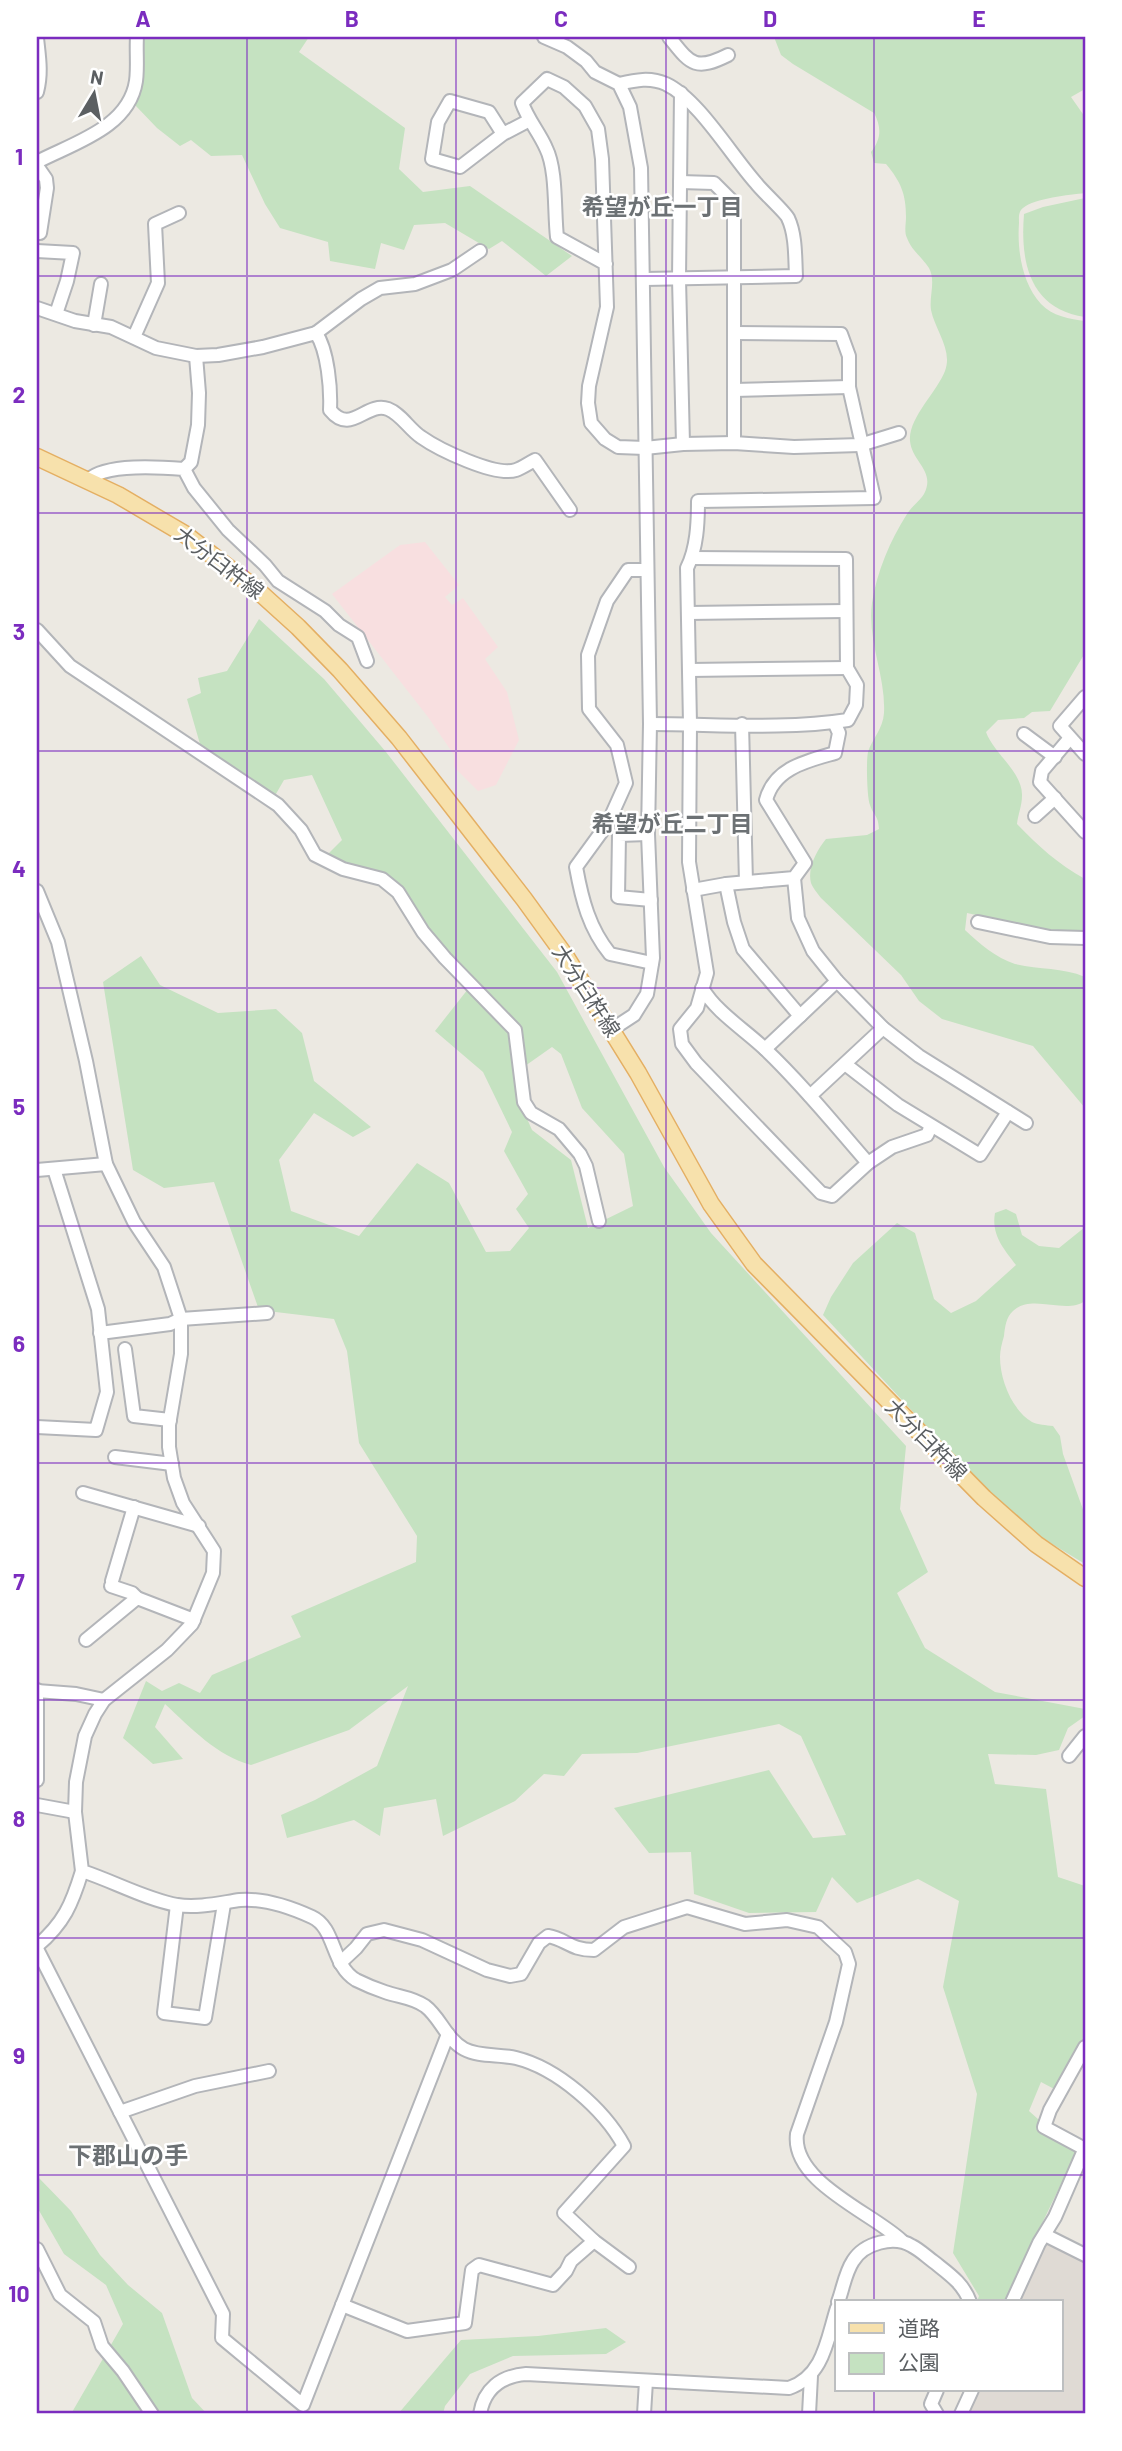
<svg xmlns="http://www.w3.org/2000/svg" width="1122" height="2451" font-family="Barlow,'Noto Sans JP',sans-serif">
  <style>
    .education { fill: #dfdad4 }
    .medical { fill: #f8dfe0 }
    .green { fill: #c5e2c1 }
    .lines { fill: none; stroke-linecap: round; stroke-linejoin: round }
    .minor-casing { stroke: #b3b5b9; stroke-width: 16 }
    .major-casing { stroke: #e4af63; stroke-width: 19 }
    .minor { stroke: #fff; stroke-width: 12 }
    .major { stroke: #f7e1ac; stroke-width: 16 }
    .grid { fill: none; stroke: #7b2cbf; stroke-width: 2; stroke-opacity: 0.55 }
    .labels { text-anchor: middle; stroke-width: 5; stroke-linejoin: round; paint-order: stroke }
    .street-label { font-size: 21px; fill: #5b5f62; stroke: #fff }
    .neighbourhood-label { font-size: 23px; font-weight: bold; fill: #6c7174; stroke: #fff }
    .quarter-label { font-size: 24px; font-weight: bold; fill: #6c7174; stroke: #fff }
    .neatline { fill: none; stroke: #7b2cbf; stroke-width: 2.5 }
    .grid-label { font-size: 23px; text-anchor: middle; font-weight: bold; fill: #7b2cbf }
  </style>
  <rect width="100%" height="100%" fill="#ece9e2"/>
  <polygon class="education" points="1050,2243 1085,2261 1085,2414 967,2414 978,2390 1061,2390 1061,2302 1018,2302 1044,2244"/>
  <polygon class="medical" points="425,542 459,585 445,597 452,605 463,598 498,647 485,659 507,692 519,740 496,785 478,791 454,767 454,755 428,717 332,594 400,545"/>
  <g class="green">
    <polygon points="140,37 309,37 299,52 405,128 399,169 423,192 470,186 572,256 546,276 502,241 489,249 445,223 414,225 404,250 381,243 375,269 330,261 328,242 280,228 265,204 242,155 211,156 191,140 180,146 157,128 135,105 142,68"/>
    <path d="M774,37h311v52l-14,8 14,20v76c-16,2 -50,5 -62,15 -5,4 -4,10 -4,15 -2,27 3,60 22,81 11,12 29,15 44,17v332l-35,58 -18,1 -8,6 -26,2 -12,12c8,22 37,40 36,64 0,9 -4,19 -5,28 21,22 41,40 68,55v52c-39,3 -79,-10 -118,-18l-2,17c14,13 31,28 50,34 24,6 47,3 70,13v131l-52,-62 -91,-27 -23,-18 -18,-26 -80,-77c-3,-4 -8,-10 -10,-15 -4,-15 6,-33 15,-44l41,-4 12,-6c-1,-15 -5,-12 -9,-24 -3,-7 -4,-44 -2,-53 4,-13 15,-23 16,-39 2,-37 -17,-72 -12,-110 5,-32 18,-62 35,-89 4,-7 13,-13 17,-20 12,-23 -12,-32 -14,-53 -2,-23 27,-49 35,-70 8,-21 -10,-41 -14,-61 -2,-14 5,-29 -2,-42 -7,-11 -17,-17 -22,-30 -3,-6 -1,-14 -1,-21 0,-23 -5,-35 -20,-53l-12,-1 -3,-11c10,-13 11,-24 3,-39l-81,-49 -12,-9z"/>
    <path d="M1085,198v119c-55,-8 -65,-54 -61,-103l19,-7z"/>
    <path d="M259,619l65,60 62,73 171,220 107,195 47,66 195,213 -6,63 28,63 -31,21 28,55 70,44 90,17v7l-17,12 -9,22 -23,5 -48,-1 7,30 51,5 12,88 27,9v160l-27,45 -17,-9 -12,29 47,42 -72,149h-27l2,-6 -26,-43 24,-159 -34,-107 16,-86 -41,-22 -61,24 -25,-26 -16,35 -67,1 -55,-19 -3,-42 -42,1 -35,-45 155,-38 44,68 33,-3 -45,-99 -22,-12 -142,29 -55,1 -18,22 -20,-2 -29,27 -72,35 -7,-37 -52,9 -4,28 -26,-16 -67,18 -6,-23 34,-15 62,-34 31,-80 -59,44 -98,35c-34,-9 -60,-37 -86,-61l-10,23 28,32 -30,5 -30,-26 23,-57 16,10 17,-8 21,10 12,-18 89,-38 -10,-21 125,-54 1,-26 -58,-93 -12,-92 -13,-32 -75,-9 -45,-128 -50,6 -31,-18 -30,-188 38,-26 19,29 58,28 58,-4 26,24 12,48 57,46 -18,10 -39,-24 -35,47 12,51 68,25 58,-73 32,20 37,69 24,-1 19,-23 -13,-19 12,-15 -24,-43 8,-19 -29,-60 -48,-41 33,-42 44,45 9,71 11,25 39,30 17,68 45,-22 -9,-52 -42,-46 -21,-54 -9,-7 -27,19 -8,-39 -70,-70 -66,-81 -56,-19 17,-17 -30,-65 -28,5 -11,19 -71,-48 -15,-52 14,-6 -3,-15 29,-7z"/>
    <path d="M1006,1209l10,5 6,21 17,11 20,2 26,-21v74c-20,14 -53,-8 -72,10 -7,6 -8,16 -9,25 -2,7 -4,14 -4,21 0,23 12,53 32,65 6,3 14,3 21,4l7,10 3,18 22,61v49l-64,-39 -27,-26 -171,-184 8,-18 22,-34 44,-40 18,10 19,66 17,14 25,-12 40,-36c-12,-16 -25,-30 -21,-52z"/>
    <polygon points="37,2176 71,2211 100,2255 128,2285 162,2313 192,2398 207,2414 71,2414 123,2324 106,2285 64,2254 37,2207"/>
    <polygon points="606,2328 626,2342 606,2354 513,2356 470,2374 445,2406 443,2414 398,2414 461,2340 538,2336"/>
  </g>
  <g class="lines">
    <defs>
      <g id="minor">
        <polyline points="544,37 567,47 586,61 595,72 619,84 630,107 641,168 650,724 648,834 653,958 647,994 634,1015 611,1030"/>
        <path d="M669,37c21,26 25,35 59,18"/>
        <path d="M37,38c2,19 5,35 0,54"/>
        <path d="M619,84c17,-4 31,-7 47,0 32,15 65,71 90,99 5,7 30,30 32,35 8,17 7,39 8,58l-151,3"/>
        <polyline points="681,93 679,279 683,444"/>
        <polyline points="503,134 489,112 450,101 438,122 432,159 460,167 503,134 528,121"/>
        <path d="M37,162c36,-19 92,-34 99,-81 2,-14 0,-30 1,-44"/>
        <polyline points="37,166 46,179 47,188 40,233"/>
        <polyline points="680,182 714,183 734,203 734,443"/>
        <polyline points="604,208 642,207"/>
        <polyline points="37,251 73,253 67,281 56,314"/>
        <path d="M606,264l-49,-27c-3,-26 0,-67 -11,-89 -7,-16 -18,-28 -24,-45l25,-24 17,8 21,19 13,23 4,30 5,148 -18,79 -1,17 3,20 14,16 13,8 27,1 38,-4 51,-1 60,4 66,-2 39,-12"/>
        <path d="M37,308l38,13 36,6 45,21 40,8 22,-1 45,-8 53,-14c12,18 15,56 14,77 21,26 36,-9 58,-1 13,5 21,20 33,28 17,12 74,40 95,33 6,-2 13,-7 19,-10l35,50"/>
        <polyline points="94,325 101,284"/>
        <polyline points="316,333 361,299 380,288 415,284 452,270 480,251"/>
        <path d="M735,333l106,1 8,22v31l25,111 -176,3c0,22 -1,47 -11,67l3,156 -1,138 18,111 -10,35 -17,21 2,15 14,19 125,130 11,3 36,-33 24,-16 35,-12 4,-9"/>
        <polyline points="134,337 158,283 155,224 179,213"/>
        <polyline points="734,390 849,387"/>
        <polyline points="184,469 191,462 198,425 199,393 196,356"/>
        <path d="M88,480c18,-17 72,-13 96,-11l10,19 34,42 37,35 13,16 47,30 14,14 19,12 9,24"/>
        <path d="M647,570h-19l-21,31 -19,54 1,54 28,36 9,38 -18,40 -32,44c6,33 13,61 34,87l42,9"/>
        <polyline points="688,613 846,611"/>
        <polyline points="37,630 70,666 278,805 301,830 315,855 343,869 382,879 398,892 423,932 445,958 515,1030 524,1102 531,1113 559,1129 580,1154 586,1166 599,1221"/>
        <polyline points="689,670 847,668"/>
        <polyline points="1085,697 1060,726 1085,754"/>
        <path d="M650,724c65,0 134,6 198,-4l8,-15 1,-20 -10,-17 -1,-109 -154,-1"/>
        <polyline points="742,724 746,882"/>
        <polyline points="1024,734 1055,757"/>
        <polyline points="1070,738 1042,771 1040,782 1085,832"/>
        <polyline points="1035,816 1055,798"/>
        <polyline points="648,834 619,835 618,897 651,900"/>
        <polyline points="794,878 798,918 813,951 837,981 883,1028 919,1056 1026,1123"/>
        <polyline points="726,884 734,922 743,949 800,1016"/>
        <path d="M693,890l33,-6 68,-6 11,-15 -39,-63c8,-32 41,-39 69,-47l4,-20 -5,-11"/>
        <path d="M37,891l21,51 28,119 20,103 28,58 30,45 17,52v35l-12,71v22l5,31 9,25 31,48 -1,22 -21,51 -25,26 -63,50 -9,14 -10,22 -9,46 -1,30 7,59c31,10 63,28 95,34 22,3 42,-2 63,-5 24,-2 50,7 72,17 24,11 19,48 44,63 8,4 20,9 29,12 14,5 27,5 40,14 15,11 21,33 39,43 15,8 35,5 52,9 41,10 88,51 108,88l-60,67 30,28 35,26"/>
        <polyline points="978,922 1050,937 1085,938"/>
        <path d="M702,988c15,25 42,41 63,61 37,35 69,75 103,114"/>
        <polyline points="765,1049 837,981"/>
        <polyline points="845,1064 898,1105 980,1155 1008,1112"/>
        <polyline points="810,1096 883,1028"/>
        <polyline points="37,1170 106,1164"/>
        <polyline points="100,1333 170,1324 181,1319 267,1313"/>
        <polyline points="125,1349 134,1416 170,1420"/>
        <polyline points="37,1427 96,1430 107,1392 98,1309 54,1169"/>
        <polyline points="115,1457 172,1464"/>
        <polyline points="83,1493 199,1526"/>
        <polyline points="112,1581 134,1507"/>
        <polyline points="111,1586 132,1593 137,1598"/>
        <polyline points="86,1640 137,1598 194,1620"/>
        <polyline points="37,1690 37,1780"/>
        <polyline points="37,1691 76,1694 104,1700"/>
        <polyline points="1069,1756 1085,1736"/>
        <polyline points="37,1805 75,1812"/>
        <polyline points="177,1905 164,2013 205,2018 224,1904"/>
        <path d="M37,1946c27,-23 35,-42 45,-75"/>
        <polyline points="37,1949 223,2314 222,2338 303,2405 448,2034"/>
        <path d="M340,1963l16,-15 11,-14 17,-4 38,10 65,30 23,6 11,-2 18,-31 9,-7c18,3 22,14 46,14l30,-23 63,-20 58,17 42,-4 31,7 27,25 4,12 -13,58 -39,112c-6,48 76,79 105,107"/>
        <polyline points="120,2112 195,2086 269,2071"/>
        <polyline points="1085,2149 1044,2127 1050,2110 1085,2047"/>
        <polyline points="1045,2235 1085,2255"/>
        <polyline points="37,2249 60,2295 94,2322 102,2346 123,2371 152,2414"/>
        <path d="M838,2302c5,-13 7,-29 15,-41 11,-18 41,-26 59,-15 8,4 15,11 22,16 15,12 29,21 36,40"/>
        <polyline points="1012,2302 1039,2243 1055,2217 1085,2148"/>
        <polyline points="342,2305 407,2331 465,2323 472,2270 479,2265 553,2285 566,2271 571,2261 594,2241"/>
        <path d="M480,2414c4,-25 21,-38 46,-40l263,14c35,-12 38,-49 48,-80"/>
        <polyline points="644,2414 646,2381"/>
        <polyline points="809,2414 811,2376"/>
        <polyline points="937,2414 931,2404 937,2390"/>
        <polyline points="961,2414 972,2390"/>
      </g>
      <polyline id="major" points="37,457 118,495 186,535 256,589 298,627 340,670 399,738 524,899 566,957 638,1073 711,1204 754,1264 984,1498 1036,1544 1085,1578"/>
    </defs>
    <use href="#minor" class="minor-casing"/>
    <use href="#major" class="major-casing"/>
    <use href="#minor" class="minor"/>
    <use href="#major" class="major"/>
  </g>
  <path class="grid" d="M247,37v2377M456,37v2377M666,37v2377M874,37v2265M37,276h1048M37,513h1048M37,751h1048M37,988h1048M37,1226h1048M37,1463h1048M37,1700h1048M37,1938h1048M37,2175h1048M874,2390v24"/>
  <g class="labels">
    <g class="street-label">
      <text transform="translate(219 563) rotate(37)" y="7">大分臼杵線</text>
      <text transform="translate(586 991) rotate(57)" y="7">大分臼杵線</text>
      <text transform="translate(926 1440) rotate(45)" y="7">大分臼杵線</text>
    </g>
    <g class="neighbourhood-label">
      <text x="662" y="215">希望が丘一丁目</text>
      <text x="672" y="832">希望が丘二丁目</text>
    </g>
    <g class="quarter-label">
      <text x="128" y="2164">下郡山の手</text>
    </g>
  </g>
  <rect width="1122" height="2451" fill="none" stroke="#ffffff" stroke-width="77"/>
  <rect x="835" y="2300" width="228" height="91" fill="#ffffff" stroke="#bdbfc0" stroke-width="2"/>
  <rect x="849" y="2323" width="35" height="10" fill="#f7e1ac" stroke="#bdbfc0" stroke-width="2"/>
  <text x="898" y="2336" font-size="21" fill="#5b5f62">道路</text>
  <rect x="849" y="2353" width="35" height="21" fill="#c5e2c1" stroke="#bdbfc0" stroke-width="2"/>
  <text x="898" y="2370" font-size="21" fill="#5b5f62">公園</text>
  <g transform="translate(94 94) rotate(10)" stroke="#ffffff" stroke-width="5" paint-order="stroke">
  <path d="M0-5L12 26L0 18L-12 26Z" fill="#5b5f62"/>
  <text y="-10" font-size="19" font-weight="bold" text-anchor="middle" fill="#5b5f62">N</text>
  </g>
  <rect x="38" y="38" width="1046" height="2374" class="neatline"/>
  <g class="grid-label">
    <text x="143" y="27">A</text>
    <text x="352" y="27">B</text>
    <text x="561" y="27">C</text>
    <text x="770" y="27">D</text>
    <text x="979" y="27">E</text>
    <text x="19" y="165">1</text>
    <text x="19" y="403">2</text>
    <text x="19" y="640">3</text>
    <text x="19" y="877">4</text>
    <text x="19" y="1115">5</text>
    <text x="19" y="1352">6</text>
    <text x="19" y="1590">7</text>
    <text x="19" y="1827">8</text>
    <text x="19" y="2064">9</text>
    <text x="19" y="2302">10</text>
  </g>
</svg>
